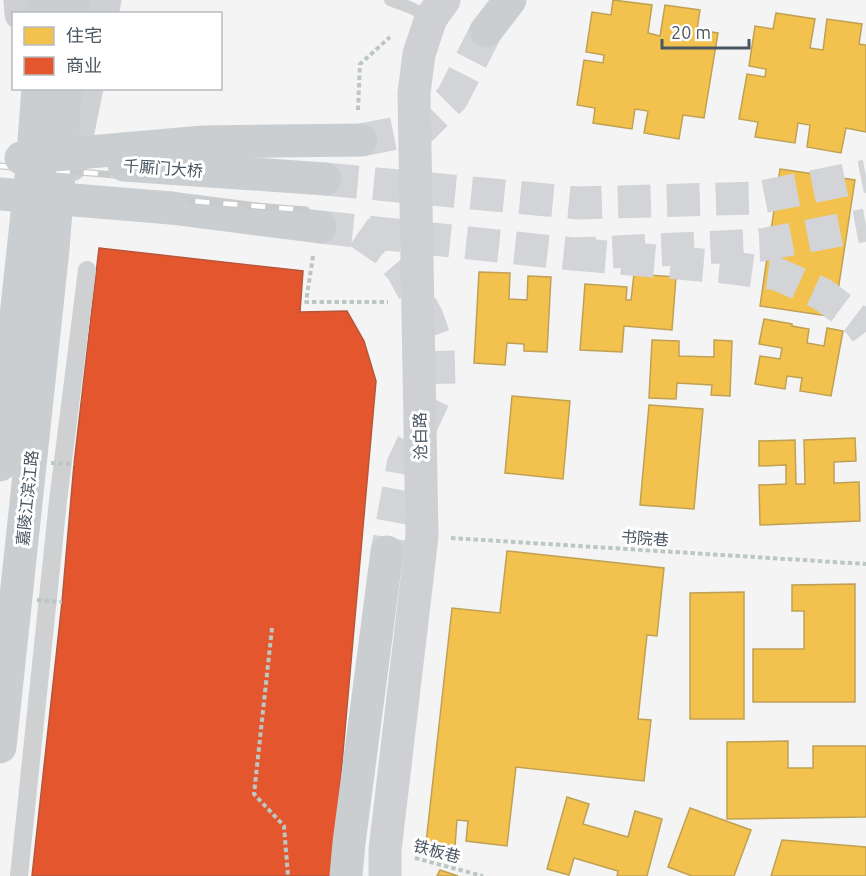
<svg xmlns="http://www.w3.org/2000/svg" width="866" height="876" font-family="Ubuntu,'Noto Sans SC',sans-serif">
  <style>
    .homes { fill: #f2c14e; stroke: #c0a154; stroke-width: 1.5 }
    .shops { fill: #e4572e; stroke: #b6573d; stroke-width: 1.5 }
    .lines { fill: none; stroke-linecap: round; stroke-linejoin: round }
    .secondary-tunnel { stroke: #d2d4d7; stroke-width: 33; stroke-dasharray: 33 16; stroke-linecap: butt }
    .primary-tunnel { stroke: #d2d4d7; stroke-width: 33; stroke-dasharray: 33 16; stroke-linecap: butt }
    .path { stroke: #bcc7c4; stroke-width: 4; stroke-dasharray: 4.5 3; stroke-linecap: butt }
    .service { stroke: #ced0d2; stroke-width: 12 }
    .pedestrian { stroke: #ced0d2; stroke-width: 18 }
    .secondary { stroke: #ced0d4; stroke-width: 33 }
    .primary { stroke: #caced1; stroke-width: 33 }
    .rail-casing { stroke: #c9cacc; stroke-width: 7 }
    .rail { stroke: #fff; stroke-width: 4.5; stroke-dasharray: 14; stroke-linecap: butt }
    .path-bridge { stroke: #bcc7c4; stroke-width: 4; stroke-dasharray: 4.5 3; stroke-linecap: butt }
    .primary-bridge { stroke: #caced1; stroke-width: 33 }
    .labels { text-anchor: middle; stroke-width: 6; stroke-linejoin: round; paint-order: stroke }
    .street-label { font-size: 16px; fill: #4a5661; stroke: #fff }
  </style>
  <rect width="100%" height="100%" fill="#f4f4f4"/>
  <g class="homes">
    <polygon points="613,0 652,5 648,33 660,36 665,5 700,10 697,30 718,33 704,118 683,115 679,139 644,133 648,111 635,109 632,129 593,123 595,108 577,105 584,60 603,63 604,55 586,52 592,12 611,15"/>
    <polygon points="776,13 815,19 810,48 823,50 827,19 862,24 859,44 866,45 866,132 846,128 841,153 807,147 810,125 798,123 795,143 755,137 758,122 739,119 747,74 765,77 766,69 749,66 755,26 773,29"/>
    <polygon points="780,169 855,180 834,317 760,306"/>
    <polygon points="479,272 510,273 509,299 527,300 528,276 551,277 547,352 524,351 524,344 507,343 505,365 474,363"/>
    <polygon points="634,274 676,277 672,330 624,326 622,352 580,350 585,284 627,287 626,300 631,300"/>
    <polygon points="764,319 792,324 792,326 809,329 807,343 824,346 827,328 843,331 831,396 800,391 802,378 787,376 785,389 755,384 760,356 780,359 782,348 759,344"/>
    <polygon points="652,340 679,341 679,356 714,357 714,340 732,341 730,396 711,395 712,385 677,383 676,399 649,398"/>
    <polygon points="512,396 570,401 563,479 505,473"/>
    <polygon points="649,405 703,409 694,509 640,505"/>
    <polygon points="855,438 856,461 834,462 834,483 859,482 860,521 760,525 759,485 786,484 786,465 759,466 759,441 795,440 796,484 805,484 804,440"/>
    <polygon points="507,551 664,568 657,636 647,635 638,719 651,720 644,781 516,767 507,846 466,841 468,821 457,820 455,846 426,843 452,608 500,613"/>
    <polygon points="855,584 855,702 753,702 753,649 804,649 804,611 792,611 792,585"/>
    <polygon points="744,592 744,719 690,719 690,593"/>
    <polygon points="788,741 788,768 813,768 813,746 866,746 866,817 727,819 727,742"/>
    <polygon points="567,797 589,804 583,824 628,837 635,811 662,819 647,876 617,876 618,871 574,858 569,875 547,869"/>
    <polygon points="690,808 751,830 734,876 692,876 668,867"/>
    <polygon points="782,840 866,847 866,876 771,876"/>
    <polygon points="440,870 458,876 437,876"/>
  </g>
  <polygon class="shops" points="99,248 303,271 300,312 347,311 364,341 376,381 332,876 32,876 62,602 74,464"/>
  <g class="lines">
    <polyline class="secondary-tunnel" points="573,254 724,267 777,274 822,294 858,321 866,332"/>
    <g class="primary-tunnel">
      <polyline points="361,140 422,128 452,98 486,31"/>
      <polyline points="325,179 578,203 756,198 866,176"/>
      <polyline points="320,227 573,254 761,245 866,225"/>
      <polyline points="359,232 385,250 403,271 427,317 438,348 439,387 403,465 387,552"/>
    </g>
    <g class="path">
      <polyline points="358,110 360,64 390,37"/>
      <polyline points="313,256 306,302 388,302"/>
      <polyline points="451,538 866,564"/>
      <polyline points="272,628 254,794 284,826 288,876"/>
      <polyline points="415,858 483,876"/>
    </g>
    <polyline class="service" points="390,0 409,7 430,17"/>
    <polyline class="pedestrian" points="19,876 58,501 87,270"/>
    <g class="secondary">
      <polyline points="20,0 21,14"/>
      <polyline points="102,14 105,0"/>
      <polyline points="71,165 87,88"/>
      <polyline points="385,876 385,850 422,536 414,93 419,54 431,18 444,0"/>
    </g>
    <g class="primary">
      <polyline points="43,14 44,0"/>
      <polyline points="72,14 73,0"/>
      <polyline points="486,31 510,0"/>
      <polyline points="171,208 320,227"/>
      <polyline points="0,465 32,167 38,88"/>
      <polyline points="0,747 53,249 66,88"/>
      <polyline points="346,876 349,843 387,552"/>
    </g>
    <defs>
      <g id="rail">
        <polyline points="0,166 308,190"/>
        <polyline points="0,186 306,210"/>
      </g>
    </defs>
    <use href="#rail" class="rail-casing"/>
    <use href="#rail" class="rail"/>
    <g class="path-bridge">
      <polyline points="51,463 74,464"/>
      <polyline points="37,600 62,602"/>
    </g>
    <g class="primary-bridge">
      <polyline points="21,158 203,142 361,140"/>
      <polyline points="124,165 325,179"/>
      <polyline points="0,194 171,208"/>
    </g>
  </g>
  <g class="labels">
    <g class="street-label">
      <text transform="translate(163 168) rotate(4)" y="6">千厮门大桥</text>
      <text transform="translate(420 436) rotate(-91)" y="6">沧白路</text>
      <text transform="translate(27 498) rotate(-84)" y="6">嘉陵江滨江路</text>
      <text transform="translate(645 538) rotate(4)" y="6">书院巷</text>
      <text transform="translate(437 851) rotate(15)" y="6">铁板巷</text>
    </g>
  </g>
  <rect x="12" y="12" width="210" height="78" fill="#ffffff" stroke="#b7bbc0" stroke-width="1.5"/>
  <rect x="24" y="27" width="30" height="18" fill="#f2c14e" stroke="#b7bbc0" stroke-width="1.5"/>
  <text x="66" y="42" font-size="18" fill="#4a5661">住宅</text>
  <rect x="24" y="57" width="30" height="18" fill="#e4572e" stroke="#b7bbc0" stroke-width="1.5"/>
  <text x="66" y="72" font-size="18" fill="#4a5661">商业</text>
  <path d="M662 39v9h87v-9" fill="none" stroke="#4a5661" stroke-width="3"/>
  <text x="671" y="39" font-size="18" fill="#4a5661" stroke="#ffffff" stroke-width="4.5" paint-order="stroke">20 m</text>
</svg>
